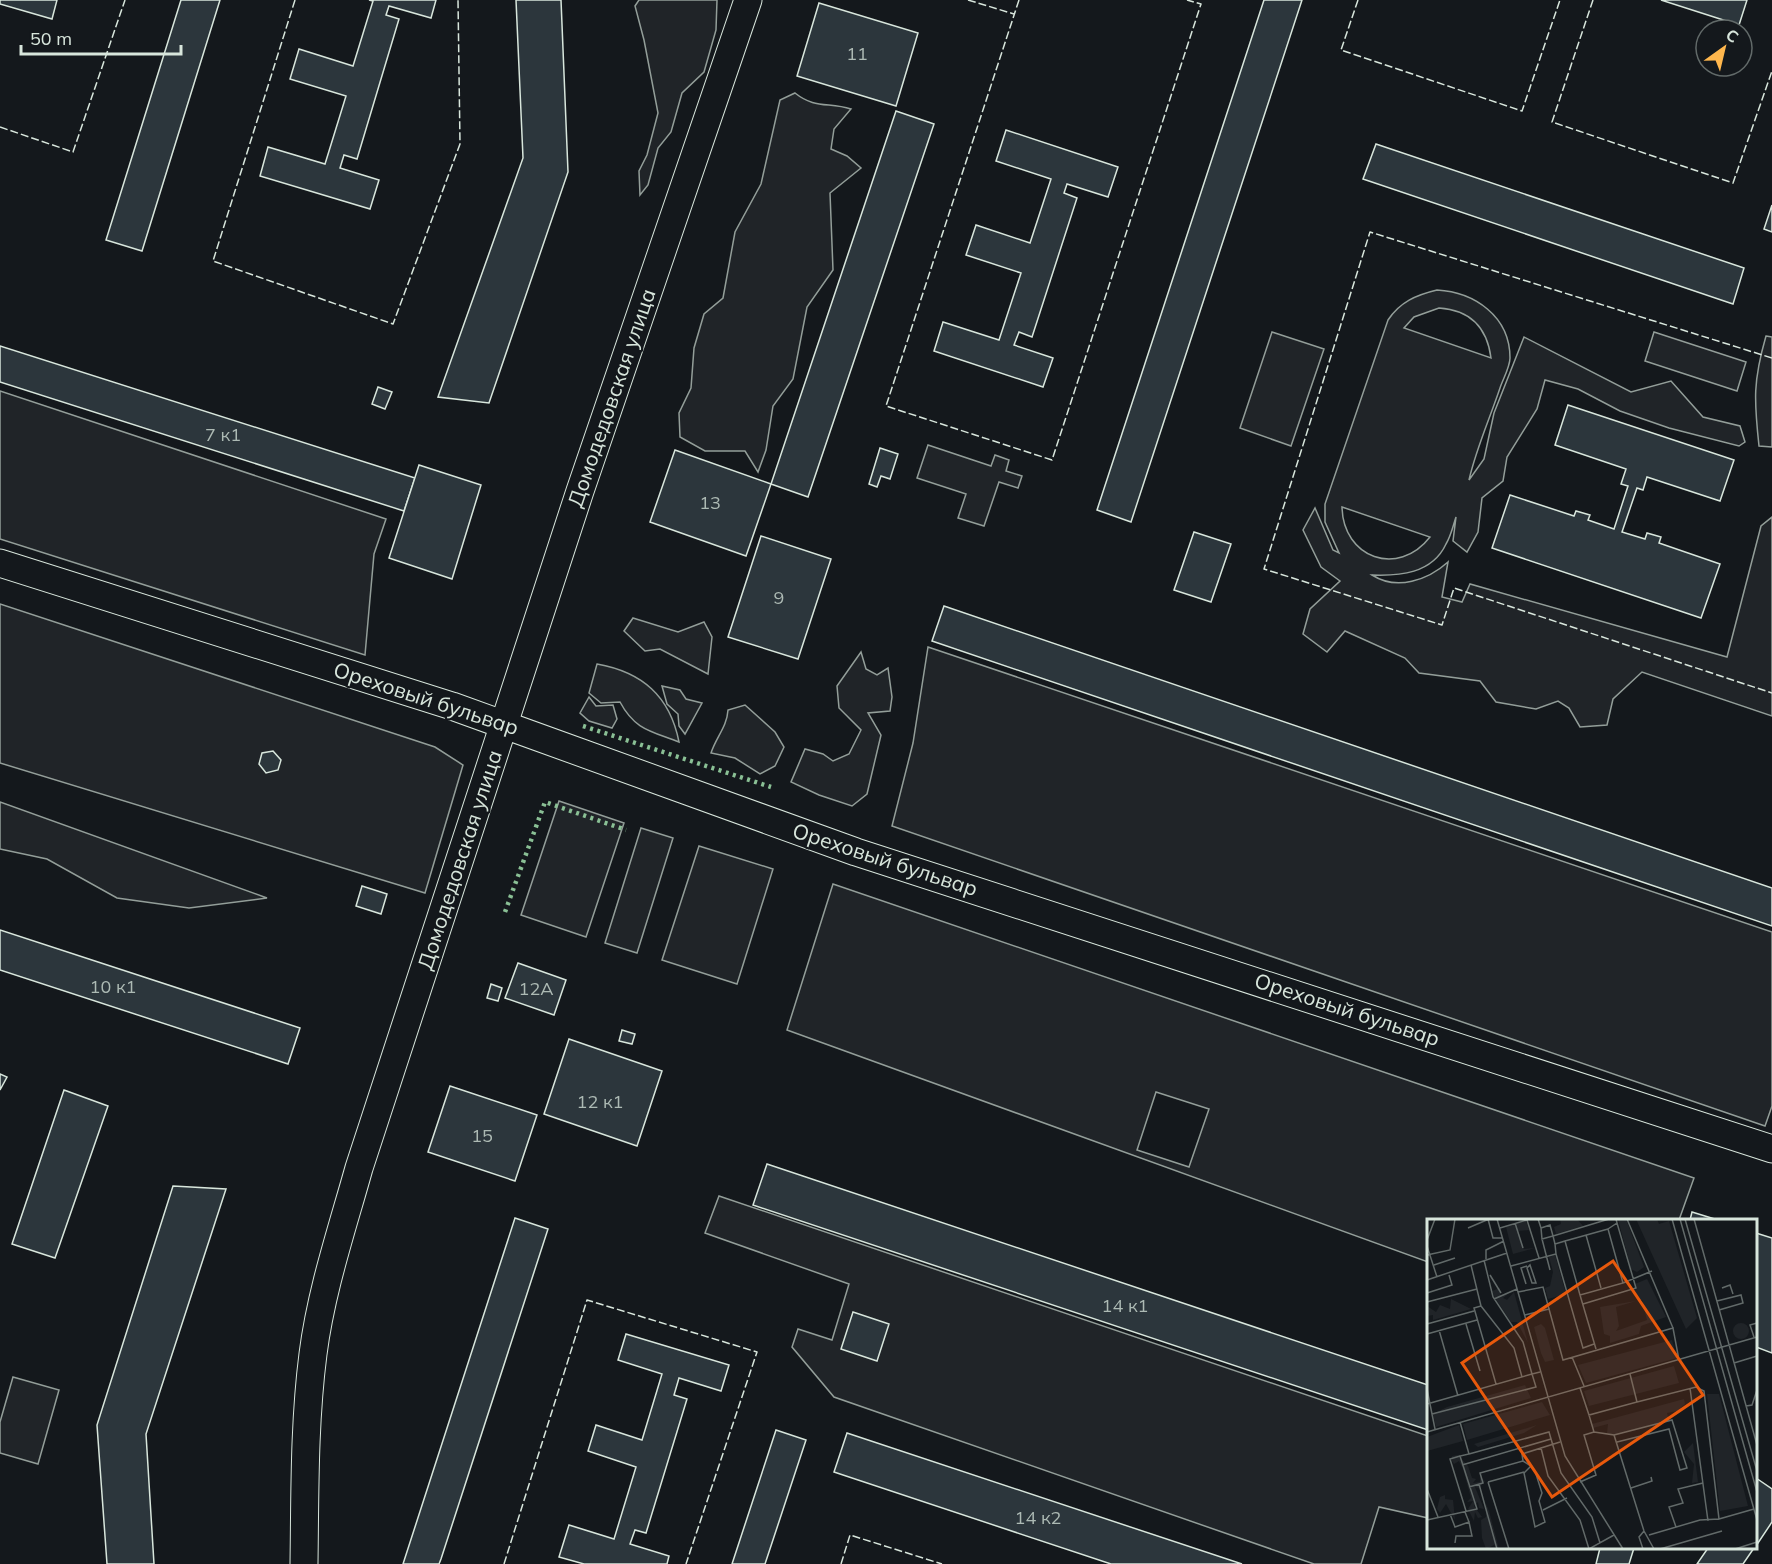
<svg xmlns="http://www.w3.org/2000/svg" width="1772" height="1564" font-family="Mulish,sans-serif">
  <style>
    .green { fill: #202428; stroke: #939e99; stroke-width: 1.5; fill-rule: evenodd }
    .building { fill: #2c363c; stroke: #d8e6dc; stroke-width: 1.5 }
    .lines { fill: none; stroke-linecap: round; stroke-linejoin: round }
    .secondary-casing { stroke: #d8e6dc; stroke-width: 29 }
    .secondary { stroke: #14181c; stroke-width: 27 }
    .hedge { stroke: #8ac095; stroke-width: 4.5; stroke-dasharray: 3 4.5; stroke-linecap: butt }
    .fence { stroke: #d8e6dc; stroke-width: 1.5; stroke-dasharray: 8 3; stroke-linecap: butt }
    .labels { text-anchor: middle; stroke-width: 4.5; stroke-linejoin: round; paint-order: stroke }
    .number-label { font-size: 18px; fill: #adbab4 }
    .street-label { font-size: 21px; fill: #d8e6dc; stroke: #14181c }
    .inset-road { fill: none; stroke: #626a69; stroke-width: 1.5 }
    .view { fill: #e8590c; fill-opacity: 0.15; stroke: #e8590c; stroke-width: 3 }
    .inset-edge { fill: none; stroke: #d8e6dc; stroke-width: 3 }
  </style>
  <rect width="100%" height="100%" fill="#14181c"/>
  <g class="green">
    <polygon points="639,0 717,0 716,30 704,72 682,93 671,132 658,148 648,185 640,195 639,171 647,155 658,113 644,40 635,6"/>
    <path d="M795,93c20,16 33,9 56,16l-17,20 -3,20 16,7 14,12 -31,25 3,77 -26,37 -14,72 -20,27 -7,44 -8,22 -13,-21h-40l-25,-14 -1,-24 12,-25 3,-40 10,-34 19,-16 12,-66 26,-48 19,-84z"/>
    <path d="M1437,290c37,2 73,26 73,68 0,9 -7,21 -10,30 -10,30 -24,61 -31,92l15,-21 10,-46 30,-76 107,55 40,-11 32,36 37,9 5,16 -6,4 -70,-18 -49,-17 -42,-22 -33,-9 -8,29 -30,48 -4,24 -21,17 -4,34 -11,20 -14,-11 3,-24c-3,9 -5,19 -10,27 -14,30 -47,32 -74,31 25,16 56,5 76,-13l-6,35 20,5 8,-18 257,73 34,-131 11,-9v199l-130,-44 -29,27 -6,26 -27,2 -11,-19 -11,-7 -22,8 -40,-7 -16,-21 -61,-8 -14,-15 -60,-27 -18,21 -24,-18 7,-25 30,-28 -19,-14 -18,-37 12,-22 18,42 6,3 -14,-31v-18l63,-184c12,-18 28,-25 49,-30zM1439,308c31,2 48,19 52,50l-87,-30 10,-11zM1342,507l88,30c-32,41 -87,21 -88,-30z"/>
    <polygon points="1272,332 1324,349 1291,446 1240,428"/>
    <polygon points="1654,332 1746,362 1737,391 1645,361"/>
    <path d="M1766,336l6,1v110l-13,-1c-5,-46 -6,-65 7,-110z"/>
    <polygon points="0,391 386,519 374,554 365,655 0,539"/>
    <polygon points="928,445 991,466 995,455 1009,460 1006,471 1022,476 1018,488 999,482 984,526 958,518 966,494 917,478"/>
    <polygon points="0,604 435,747 463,765 425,893 0,763"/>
    <polygon points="633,618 678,632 704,622 712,637 708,674 660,649 645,651 624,631"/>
    <polygon points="928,647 1772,932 1772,1106 1765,1126 892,826 913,743"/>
    <polygon points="861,652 866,669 877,675 888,668 892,697 890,711 868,713 881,735 867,794 852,806 819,795 791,782 805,749 823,754 833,761 849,754 861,730 839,708 837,686"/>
    <path d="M597,664c45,8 73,32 82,78 -28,-11 -44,-12 -59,-40l-19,1 -12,-10z"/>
    <polygon points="662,686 680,690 686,699 702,703 685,734 679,726 678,714 667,704"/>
    <polygon points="589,697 596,706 613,705 617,719 612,728 589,721 580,713"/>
    <path d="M745,705l30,27 9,15 -9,19 -15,8 -25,-16 -24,-5c5,-16 16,-26 17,-43z"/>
    <polygon points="559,801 624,823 586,937 521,915"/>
    <polygon points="0,802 267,898 189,908 117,898 47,859 0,849"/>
    <polygon points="641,828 673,838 637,953 605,943"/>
    <polygon points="699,846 773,869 737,984 662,960"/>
    <path d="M833,884l861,294 -15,42h-251v42l-641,-232zM1156,1092l53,17 -20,58 -52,-17z"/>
    <polygon points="719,1196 1428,1436 1428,1518 1379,1507 1361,1564 1314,1564 834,1397 792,1347 798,1329 832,1340 849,1284 705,1233"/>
    <polygon points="13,1377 59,1390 38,1464 0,1453 0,1422"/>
  </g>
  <g class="building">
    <polygon points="0,0 57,0 52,19 0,4"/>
    <polygon points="181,0 220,0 142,251 106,240"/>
    <polygon points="369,0 436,0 431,18 389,6 386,15 399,19 357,159 344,155 340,168 379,180 370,209 260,176 268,147 325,164 346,96 290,79 299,49 353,66 373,1"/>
    <polygon points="516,0 561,0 568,172 489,403 438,397 523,158"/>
    <polygon points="1264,0 1302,0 1131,522 1097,510"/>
    <polygon points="1661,0 1747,0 1739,25"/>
    <polygon points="819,3 918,33 896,106 797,76"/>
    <polygon points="896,111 934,124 808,497 771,484"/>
    <polygon points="1006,130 1118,167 1108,197 1067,184 1064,193 1077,198 1032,337 1019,332 1014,345 1053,358 1043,387 934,351 943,322 999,340 1021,273 966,255 976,225 1030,243 1051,179 996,161"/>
    <polygon points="1376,144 1744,268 1733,304 1363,179"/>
    <polygon points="1772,205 1772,232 1764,229"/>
    <polygon points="0,346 415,478 404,511 0,382"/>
    <polygon points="378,387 392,392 385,409 372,404"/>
    <polygon points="1568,405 1734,460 1720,501 1647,477 1643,490 1637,488 1622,532 1645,539 1647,533 1661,537 1659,543 1720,564 1701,618 1492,548 1510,495 1574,516 1576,511 1590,515 1588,520 1614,529 1628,486 1621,484 1626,469 1555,445"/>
    <polygon points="880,448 898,454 890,479 881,476 877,487 869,484"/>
    <polygon points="675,450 771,484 746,556 650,522"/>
    <polygon points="419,465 481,485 452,579 389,558"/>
    <polygon points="1194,532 1231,544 1211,602 1174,590"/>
    <polygon points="761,536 831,559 798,659 728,637"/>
    <polygon points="944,606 1772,888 1772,926 932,641"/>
    <polygon points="273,751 281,760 278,770 266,773 259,764 262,753"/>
    <polygon points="362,886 387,894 381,914 356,906"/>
    <polygon points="0,930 300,1028 288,1064 0,970"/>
    <polygon points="518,963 566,980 554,1015 505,998"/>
    <polygon points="491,984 502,988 498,1001 487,998"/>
    <polygon points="622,1030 635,1034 632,1044 619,1041"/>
    <polygon points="569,1039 662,1071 637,1146 544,1114"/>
    <polygon points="0,1074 7,1077 0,1090"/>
    <polygon points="450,1086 537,1115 515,1181 428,1152"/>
    <polygon points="64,1090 108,1106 55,1258 12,1244"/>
    <polygon points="767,1164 1428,1385 1428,1430 753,1205"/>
    <polygon points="173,1186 226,1189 146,1434 154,1564 107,1564 97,1425"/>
    <polygon points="1692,1212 1718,1220 1690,1220"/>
    <polygon points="515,1218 548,1229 441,1559 439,1564 403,1564"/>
    <polygon points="1756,1233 1772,1238 1772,1353 1756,1347"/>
    <polygon points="853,1312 889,1324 877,1361 841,1349"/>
    <polygon points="626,1334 729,1365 721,1391 679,1378 674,1395 687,1399 646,1533 635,1530 630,1544 669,1556 667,1564 584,1564 559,1557 569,1525 614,1539 636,1467 588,1451 596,1425 642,1440 662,1374 618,1360"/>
    <polygon points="776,1430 806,1440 765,1564 732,1564"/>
    <polygon points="847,1433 1242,1564 1111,1564 834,1472"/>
    <polygon points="1756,1478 1772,1489 1772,1522 1756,1546"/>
    <polygon points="1600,1548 1634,1548 1629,1564 1596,1564"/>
    <polygon points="1708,1548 1754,1548 1743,1564 1697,1564"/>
  </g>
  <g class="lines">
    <defs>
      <g id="secondary">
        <polyline points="0,563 452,706 856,852 1772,1149"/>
        <path d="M304,1564c1,-70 0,-140 9,-210 8,-63 29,-125 46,-186l221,-677 168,-491"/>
      </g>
    </defs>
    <use href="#secondary" class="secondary-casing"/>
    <use href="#secondary" class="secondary"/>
    <g class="hedge">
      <polyline points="583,726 771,787"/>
      <polyline points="505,912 545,802 626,830"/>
    </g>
    <g class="fence">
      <polyline points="295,0 213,261 393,324 460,144 458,0"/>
      <polyline points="968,0 1014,14"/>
      <polyline points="1019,0 886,406 1052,460 1201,4 1187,0"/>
      <polyline points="1358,0 1341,50 1522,111 1560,0"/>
      <polyline points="1593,0 1552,122 1733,183 1772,71"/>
      <polyline points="0,127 73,152 125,0"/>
      <polyline points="1772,358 1370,232 1264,569 1442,625 1454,588 1772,693"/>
      <polyline points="504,1564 587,1300 757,1352 686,1564"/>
      <polyline points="841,1564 850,1535 942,1564"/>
    </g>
  </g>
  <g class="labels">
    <g class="number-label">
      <text x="857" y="60">11</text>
      <text x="223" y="441">7 к1</text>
      <text x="710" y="509">13</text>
      <text x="779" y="604">9</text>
      <text x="113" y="993">10 к1</text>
      <text x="536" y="995">12А</text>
      <text x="600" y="1108">12 к1</text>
      <text x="482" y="1142">15</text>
      <text x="1125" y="1312">14 к1</text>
      <text x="1038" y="1524">14 к2</text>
    </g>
    <g class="street-label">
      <text transform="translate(612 398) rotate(-71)" y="7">Домодедовская улица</text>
      <text transform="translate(426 699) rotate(18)" y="7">Ореховый бульвар</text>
      <text transform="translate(460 860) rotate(-72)" y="7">Домодедовская улица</text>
      <text transform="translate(885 860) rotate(18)" y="7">Ореховый бульвар</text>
      <text transform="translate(1347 1010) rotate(18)" y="7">Ореховый бульвар</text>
    </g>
  </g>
  <g transform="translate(1427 1219)">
    <rect width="330" height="330" fill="#14181c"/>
    <path d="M133,0h17l6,7 -27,8 -2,-7 7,-3zM191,0h8l18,48 -7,5 -6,-3zM209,0h21l2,5 10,-3 28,97 -11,11zM99,2l3,9 -11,1 6,18 11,-1 -22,6 -7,-27zM128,36l11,39 -18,5 -3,-11 5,-2 3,-14 -4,-15zM220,60l19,38 -25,9 -2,8 -29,9v-7l-6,-2 -4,-27 36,-6 -20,6 3,19 -3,5 31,-11 -5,-20h-4l-6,-10 5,-1 -2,-5zM73,69v7l8,-1 -5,4 4,2 7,-8 14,51 -11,-21h-6l-16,-24 -3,-7zM24,80l20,10 -38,11v-5l-6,1v-10l9,6 4,-7 10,4zM306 112a8 8 0 1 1 16 0a8 8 0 1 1-16 0ZM114,105l4,4 9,32 -9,2 -4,-9 -7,-26zM245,121l5,18 -91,25 -8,-18zM247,147l5,17 -90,23 -5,-15zM98,166l6,13 -95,29 -3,-13 14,-7zM280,175h12l29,112 -28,5zM257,180l1,5 -8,7 -10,2 2,7 -55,15 -7,-2 1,-9 -15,4 -1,-4zM115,183l8,13 -83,25 -4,-16zM32,206l4,16 -36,10v-14zM110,206l-13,8 -46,14 -4,-3zM266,224l5,39 -6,1 2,-19 -10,-12zM31,236l10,11 4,12 4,1 -3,4 7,-1v-5l5,4 -6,7 -4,-1 9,22 -5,-1 -1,-6 -4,4 8,11 -4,1 -3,-6 -1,9 -6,-12 5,-8 -6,1 4,-4 -8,-29 -4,-8 -5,3 -2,-3v-5zM18,276v4l8,1 2,20 -9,-16 -6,9 -3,-4 3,-12zM59,285l3,7 10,38 -5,-4 -8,4 -4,-11 -1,-18 5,-3z" fill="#202428"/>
    <path class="inset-road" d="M61,0l5,19h9M70,0l68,237 58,93M111,0l3,9 9,-3 3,11 -11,3 -1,-11M200,0l46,109M245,0l85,301M253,0l77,273M258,0l72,252M267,0l63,226M88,4l8,25M41,9l21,-9M73,9l27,-8 12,38M159,16l15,53M115,20l8,31M0,21l8,-21M138,22l43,-12M128,25l-2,-8 56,-17M0,27l10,31M129,35l27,94 11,-4M0,36l23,-5 5,-31M59,40v-9l18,-9M7,46l21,-7M44,46l10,41 -7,2 22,76M103,46l6,18h-4l-5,-15zM84,47l45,-12 -1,-10 10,-3 15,54M63,56l11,18M0,61l80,-27M196,64l29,-12M99,65l-5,-16 6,-2M295,69l8,-3 3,9M91,73l25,-5 6,22M0,74l25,-8 -3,-10M67,80l23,-10M290,82l24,-6 2,8 -24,7M0,83l50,-13M156,85l53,-16 -19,-65M54,87l33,42 8,29M98,96l24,-6 14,51 110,-32 6,32M0,105l47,-13M39,105l14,47M12,111l19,66M0,115l50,-14M327,118l-4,-12 7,-2M169,130l-16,-54 43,-12 -15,-54 9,-6 -1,-4M145,138l12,29M307,144l23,-7M153,169l9,27 48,-13 -7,-28M263,169l18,133M0,170l8,40M210,183l59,-15 8,4 15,128 35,-10M0,185l105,-30 -9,-32 -30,-45 -9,-37M319,187l6,-1 5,-15M5,195l104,-27 -4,-13 8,-2M0,213l330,-95M167,213l20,3 30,96 10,18M187,216l58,-15 15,48 -7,2 -11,-41 -52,13M114,229l7,28 32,44 9,29 25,-14M42,235l80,-22 12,41 31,44 8,26M33,237l-10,3 16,52M96,242l8,5 4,5 7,22 -3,8 6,21 -10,5 -11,-54 7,-7M35,246l89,-26M61,263l21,67M61,263l36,-10M153,263l16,-7 -12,-40 10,-3 -5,-17M52,265l18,65M42,268l14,-4 -3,-10 43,-12 -1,-7 38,-12M204,269l21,-7 -1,-4M0,270l11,28M116,291l24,-12M23,295l5,13 14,-5 -4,-10M0,301l50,-11 -17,-53 9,-2 -9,-32M249,308l-7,-20 14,-4 -5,-14 25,-6M222,316l51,-15 19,-1M28,324l1,-7h16l-3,-14M216,330l-4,-12 5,-6M233,330l62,-18M308,330l22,-7"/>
    <path class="view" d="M186,42l90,134 -151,102 -90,-134z"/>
    <rect width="330" height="330" class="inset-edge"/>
  </g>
  <g transform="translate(1724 48) rotate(34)"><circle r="28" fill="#14181c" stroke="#626a69" stroke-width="1.5"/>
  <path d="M0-4.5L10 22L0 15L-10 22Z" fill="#ffb74d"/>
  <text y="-9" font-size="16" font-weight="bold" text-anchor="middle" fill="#d8e6dc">С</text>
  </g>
  <path d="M21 45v9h160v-9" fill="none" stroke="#d8e6dc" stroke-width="3"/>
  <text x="30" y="45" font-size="18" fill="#d8e6dc" stroke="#14181c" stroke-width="4.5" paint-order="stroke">50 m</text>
</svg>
